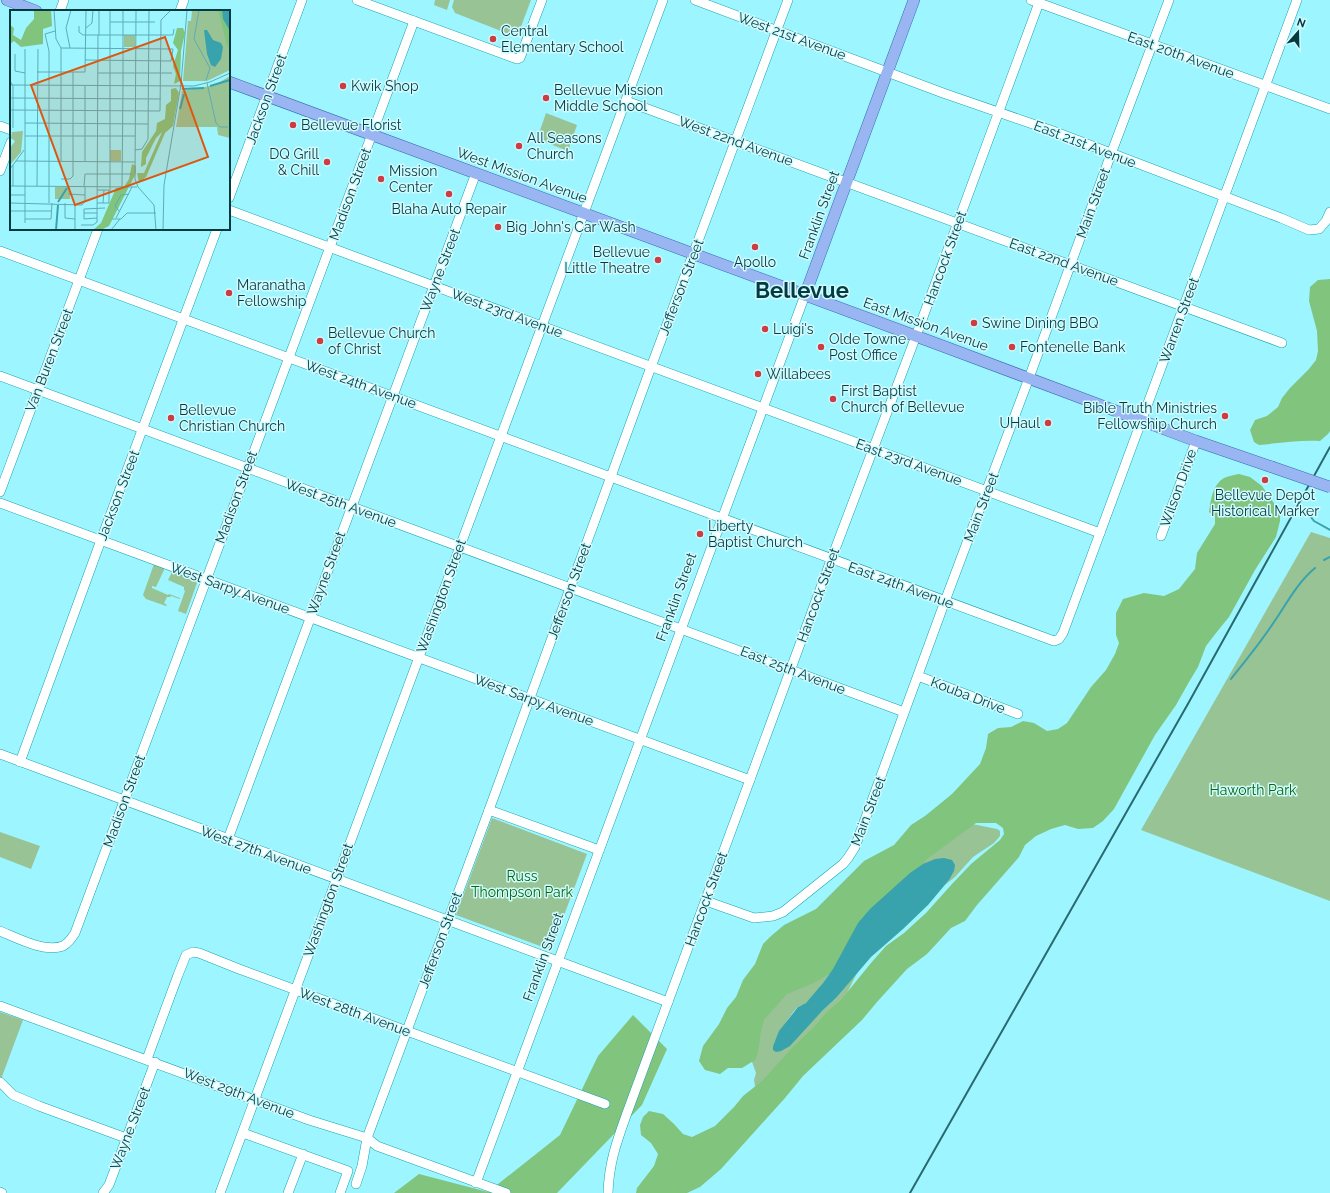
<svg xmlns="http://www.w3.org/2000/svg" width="1330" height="1193" font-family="Raleway,sans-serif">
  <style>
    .green { fill: #98c395 }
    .forest { fill: #81c47e }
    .water { fill: #38a3ac }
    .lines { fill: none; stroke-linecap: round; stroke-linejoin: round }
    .stream { stroke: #38a3ac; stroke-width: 2 }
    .minor-casing { stroke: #1aa4ae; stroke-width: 10 }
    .major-casing { stroke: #386aae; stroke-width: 12 }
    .minor { stroke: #fff; stroke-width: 9 }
    .major { stroke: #99b5f2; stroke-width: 11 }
    .rail { stroke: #29696f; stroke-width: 2 }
    .major-bridge-casing { stroke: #386aae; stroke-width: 12; stroke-linecap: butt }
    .major-bridge { stroke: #99b5f2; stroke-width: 11 }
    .poi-dot { fill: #cc3c41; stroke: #d2fbff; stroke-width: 1.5 }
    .labels { text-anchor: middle; stroke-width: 3; stroke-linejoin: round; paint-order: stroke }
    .poi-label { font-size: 14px; fill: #033b40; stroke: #d2fbff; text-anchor: start }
    .street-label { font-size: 14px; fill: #033b40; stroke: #d2fbff }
    .park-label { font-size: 14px; fill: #016a0c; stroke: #d2fbff }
    .town-label { font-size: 22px; font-weight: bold; fill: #033b40; stroke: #d2fbff }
    .inset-river { fill: none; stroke: #38a3ac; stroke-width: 2 }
    .inset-road { fill: none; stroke: #5fabb3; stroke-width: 1 }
    .view { fill: #dd580f; fill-opacity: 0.15; stroke: #dd580f; stroke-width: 2 }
    .inset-edge { fill: none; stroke: #033b40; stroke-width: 2 }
  </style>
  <rect width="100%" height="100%" fill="#9df6ff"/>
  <g class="green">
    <polygon points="435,0 450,0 447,10 434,5"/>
    <polygon points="454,0 531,0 519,32 514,36 455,13 452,7"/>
    <polygon points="546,113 577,125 568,151 537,139"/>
    <polygon points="1311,532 1330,538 1330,901 1141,830"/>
    <polygon points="154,564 164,567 164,570 156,587 152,586 152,588 168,595 169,594 180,598 180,599 171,596 170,597 167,597 164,603 167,605 166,606 146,599 143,595"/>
    <polygon points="173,570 198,580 186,614 178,611 185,591 184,590 184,587 168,580"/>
    <polygon points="492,818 587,854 551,950 456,915"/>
    <polygon points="972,824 997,829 1000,831 1000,836 994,843 973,857 955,877 945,885 949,880 923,864 919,859"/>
    <polygon points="0,832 40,846 31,869 0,857"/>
    <path d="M833,969c-7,10 -17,25 -27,34 -2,2 -6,2 -8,4 -8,7 -21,29 -25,39l49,-35 14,-13 22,-27 -13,26 -83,91 -7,-2 -1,-6 2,-7 -5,-14 12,-53z"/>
    <polygon points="0,1012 23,1020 0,1082"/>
  </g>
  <g class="forest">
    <path d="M1330,279v152l-2,3 -8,7c-21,-1 -40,2 -61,4l-5,-3 -4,-12 5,-10 12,-4 11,-9 4,-9 8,-10 19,-19 7,-9 2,-9 -1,-20 -8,-30 1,-14 8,-7z"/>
    <path d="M1239,474l11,3 12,9 18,26v9l-4,16 -21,33 -26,47 -13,16 -10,13 -8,21 -9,15 -13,23 -21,30 -41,74 -11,12 -10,7 -15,1 -13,-4 -14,4 -15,7 -11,9 -6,12 -42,48 -12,16 -14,7 -24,26 -20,15 -30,33 -15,18 -59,56 -18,22 -64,71 -21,18 -13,6h-51l1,-5 17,-22 4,-12 -7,-11 -10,-8 -1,-10 3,-8 6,-6 14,3 11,10 9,10 9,3 23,-11 19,-19 9,-11 19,-15 31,-34 20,-19 14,-16 13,-11 31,-38 15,-17 18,-13 22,-20 26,-29 19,-20 29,-24 4,-6 -1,-6 -7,-5h-20l-49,36 -17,23 -74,88 -22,13 -27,11 -10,11 -13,15 -3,11 -3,22 -3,7 -13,8h-14l-8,6 -15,-4 -6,-9 4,-15 16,-22 8,-16 9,-11 7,-17 12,-16 8,-20 8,-8 13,-11 32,-16 48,-48 30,-16 17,-20 14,-9 27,-22 28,-30 6,-16 2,-14 10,-6 13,-1 12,-6 11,2 13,8 11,-2 9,-6 24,-36 15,-17 9,-16 4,-11 -3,-8v-22l7,-14 21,-6 20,3 15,-7 16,-20 2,-16 18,-29v-7l-6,-5c2,-12 3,-27 15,-34 4,-2 10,-3 15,-4z"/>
    <polygon points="633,1015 667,1049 642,1105 557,1193 394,1193 419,1174 488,1192 560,1135 598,1056"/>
  </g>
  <polygon class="water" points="944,858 952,860 955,865 954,871 949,880 928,905 903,929 871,957 836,998 822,1011 790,1046 781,1051 776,1052 773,1050 773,1046 779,1031 798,1007 806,1003 823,983 833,969 858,923 870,909 910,873 923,864 935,859"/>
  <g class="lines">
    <g class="stream">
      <polyline points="1310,516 1314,521 1330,530"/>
      <polyline points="1324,560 1330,557"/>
      <path d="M1231,679c15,-19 30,-37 43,-57 13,-19 23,-39 41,-54"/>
    </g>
    <defs>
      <g id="minor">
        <polyline points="357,0 517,59 520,58 542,0"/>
        <polyline points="695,0 943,93 1053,131 1281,218 1309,230 1319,229 1326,221 1330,212"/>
        <polyline points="1031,0 1330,109"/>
        <polyline points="60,11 64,0"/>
        <polyline points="180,11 184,0"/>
        <polyline points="626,101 1282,343"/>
        <polyline points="0,126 11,130"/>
        <polyline points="0,171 11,142"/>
        <polyline points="229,198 302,0"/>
        <polyline points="229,210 1100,533"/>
        <polyline points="0,251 1054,641 1059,639 1063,633 1297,0"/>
        <polyline points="0,376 904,712"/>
        <polyline points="0,492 98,229"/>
        <polyline points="0,503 750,780"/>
        <polyline points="1161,536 1196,441"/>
        <polyline points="918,676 1018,714"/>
        <polyline points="0,754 668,1002"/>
        <polyline points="20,762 101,540 217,229"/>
        <polyline points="489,810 599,850"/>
        <polyline points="228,839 476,173"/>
        <polyline points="706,901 754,918 773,916 783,912 843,864 848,858 855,847 945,601 1029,378 1111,154 1169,0"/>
        <path d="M0,931c17,7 45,22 63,15 5,-3 9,-8 12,-13l339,-912"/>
        <polyline points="0,1006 309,1120 367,1138 377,1146 506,1193"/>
        <polyline points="147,1059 178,975 186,955 193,952 199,953 239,969 605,1104"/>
        <polyline points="0,1082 13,1095 39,1106 126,1138"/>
        <polyline points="243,1133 348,1171 340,1193"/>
        <polyline points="476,1183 805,295"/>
        <polyline points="356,1184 362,1166 367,1138 489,810 651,367 788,0"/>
        <polyline points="0,1192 2,1193"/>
        <polyline points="103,1193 109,1185 155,1062"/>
        <polyline points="220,1193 663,0"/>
        <polyline points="288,1193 303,1154"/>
        <path d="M608,1193c1,-31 9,-52 19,-80l204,-553 85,-224 124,-336"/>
      </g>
      <g id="major">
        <polyline points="7,0 36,11"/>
        <polyline points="229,82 948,348 1196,441 1272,467"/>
        <polyline points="805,295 914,0"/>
      </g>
    </defs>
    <use href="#minor" class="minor-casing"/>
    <use href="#major" class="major-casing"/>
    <use href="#minor" class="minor"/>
    <use href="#major" class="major"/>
    <polyline class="rail" points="910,1193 1189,702 1330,447"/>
    <defs>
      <polyline id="major-bridge" points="1272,467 1330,487"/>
    </defs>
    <use href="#major-bridge" class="major-bridge-casing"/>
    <use href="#major-bridge" class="major-bridge"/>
  </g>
  <g class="poi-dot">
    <circle cx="493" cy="39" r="4"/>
    <circle cx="343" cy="86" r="4"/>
    <circle cx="546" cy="98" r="4"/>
    <circle cx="293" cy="125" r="4"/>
    <circle cx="519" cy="146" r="4"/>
    <circle cx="327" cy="162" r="4"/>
    <circle cx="381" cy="179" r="4"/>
    <circle cx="449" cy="194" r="4"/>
    <circle cx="498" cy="227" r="4"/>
    <circle cx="755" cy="247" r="4"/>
    <circle cx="658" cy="260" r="4"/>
    <circle cx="229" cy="293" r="4"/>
    <circle cx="974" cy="323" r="4"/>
    <circle cx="765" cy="329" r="4"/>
    <circle cx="320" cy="341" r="4"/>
    <circle cx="821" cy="347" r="4"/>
    <circle cx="1012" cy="347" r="4"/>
    <circle cx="758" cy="374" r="4"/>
    <circle cx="833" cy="399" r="4"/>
    <circle cx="1225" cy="416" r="4"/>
    <circle cx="171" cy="418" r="4"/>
    <circle cx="1048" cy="423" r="4"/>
    <circle cx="1265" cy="480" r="4"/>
    <circle cx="700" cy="534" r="4"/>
  </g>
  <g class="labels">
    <g class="poi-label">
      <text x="501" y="36">Central<tspan x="501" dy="16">Elementary School</tspan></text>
      <text x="351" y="91">Kwik Shop</text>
      <text x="554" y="95">Bellevue Mission<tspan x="554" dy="16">Middle School</tspan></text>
      <text x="301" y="130">Bellevue Florist</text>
      <text x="527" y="143">All Seasons<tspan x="527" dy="16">Church</tspan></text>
      <text x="319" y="159" text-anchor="end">DQ Grill<tspan x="319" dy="16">&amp; Chill</tspan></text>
      <text x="389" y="176">Mission<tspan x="389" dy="16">Center</tspan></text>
      <text x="449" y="214" text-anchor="middle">Blaha Auto Repair</text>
      <text x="506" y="232">Big John's Car Wash</text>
      <text x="650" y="257" text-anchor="end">Bellevue<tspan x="650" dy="16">Little Theatre</tspan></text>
      <text x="755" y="267" text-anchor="middle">Apollo</text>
      <text x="237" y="290">Maranatha<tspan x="237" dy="16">Fellowship</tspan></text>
      <text x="982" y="328">Swine Dining BBQ</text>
      <text x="773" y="334">Luigi's</text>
      <text x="328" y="338">Bellevue Church<tspan x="328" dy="16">of Christ</tspan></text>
      <text x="829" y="344">Olde Towne<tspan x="829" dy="16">Post Office</tspan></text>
      <text x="1020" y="352">Fontenelle Bank</text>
      <text x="766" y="379">Willabees</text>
      <text x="841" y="396">First Baptist<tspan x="841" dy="16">Church of Bellevue</tspan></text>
      <text x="1217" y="413" text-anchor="end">Bible Truth Ministries<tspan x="1217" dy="16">Fellowship Church</tspan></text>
      <text x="179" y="415">Bellevue<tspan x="179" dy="16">Christian Church</tspan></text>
      <text x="1040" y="428" text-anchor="end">UHaul</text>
      <text x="1265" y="500" text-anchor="middle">Bellevue Depot<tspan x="1265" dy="16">Historical Marker</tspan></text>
      <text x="708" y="531">Liberty<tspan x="708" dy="16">Baptist Church</tspan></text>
    </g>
    <g class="street-label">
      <text transform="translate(792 36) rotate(20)" y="5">West 21st Avenue</text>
      <text transform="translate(1181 55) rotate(20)" y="5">East 20th Avenue</text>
      <text transform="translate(266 99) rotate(-70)" y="5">Jackson Street</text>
      <text transform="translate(736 141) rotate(20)" y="5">West 22nd Avenue</text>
      <text transform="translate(1085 144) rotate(21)" y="5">East 21st Avenue</text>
      <text transform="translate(522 175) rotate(20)" y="5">West Mission Avenue</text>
      <text transform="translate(350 194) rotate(-70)" y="5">Madison Street</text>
      <text transform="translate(1093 203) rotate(-70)" y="5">Main Street</text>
      <text transform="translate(819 215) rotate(-70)" y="5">Franklin Street</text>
      <text transform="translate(945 258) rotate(-70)" y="5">Hancock Street</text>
      <text transform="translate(1064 262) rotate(20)" y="5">East 22nd Avenue</text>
      <text transform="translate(440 270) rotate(-69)" y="5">Wayne Street</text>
      <text transform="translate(681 287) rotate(-69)" y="5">Jefferson Street</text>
      <text transform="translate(507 313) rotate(20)" y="5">West 23rd Avenue</text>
      <text transform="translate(1179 320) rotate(-70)" y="5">Warren Street</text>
      <text transform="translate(926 324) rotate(20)" y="5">East Mission Avenue</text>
      <text transform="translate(49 360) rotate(-69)" y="5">Van Buren Street</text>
      <text transform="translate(361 384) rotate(20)" y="5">West 24th Avenue</text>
      <text transform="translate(909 462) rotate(20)" y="5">East 23rd Avenue</text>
      <text transform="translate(1178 488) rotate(-70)" y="5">Wilson Drive</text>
      <text transform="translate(118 495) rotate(-69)" y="5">Jackson Street</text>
      <text transform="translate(236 497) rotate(-70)" y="5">Madison Street</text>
      <text transform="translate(341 503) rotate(20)" y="5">West 25th Avenue</text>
      <text transform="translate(981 507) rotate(-69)" y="5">Main Street</text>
      <text transform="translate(326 573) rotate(-70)" y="5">Wayne Street</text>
      <text transform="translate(901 585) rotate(20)" y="5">East 24th Avenue</text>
      <text transform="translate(230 588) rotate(20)" y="5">West Sarpy Avenue</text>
      <text transform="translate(569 591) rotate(-70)" y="5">Jefferson Street</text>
      <text transform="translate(818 595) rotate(-70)" y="5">Hancock Street</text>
      <text transform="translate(441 596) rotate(-70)" y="5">Washington Street</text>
      <text transform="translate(676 597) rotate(-70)" y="5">Franklin Street</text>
      <text transform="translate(793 670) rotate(21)" y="5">East 25th Avenue</text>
      <text transform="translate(968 695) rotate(21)" y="5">Kouba Drive</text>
      <text transform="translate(534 700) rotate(20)" y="5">West Sarpy Avenue</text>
      <text transform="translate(124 801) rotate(-70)" y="5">Madison Street</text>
      <text transform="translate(868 811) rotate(-69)" y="5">Main Street</text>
      <text transform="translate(256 850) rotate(20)" y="5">West 27th Avenue</text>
      <text transform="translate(706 899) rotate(-70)" y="5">Hancock Street</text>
      <text transform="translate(328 900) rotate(-70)" y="5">Washington Street</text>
      <text transform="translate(440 940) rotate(-70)" y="5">Jefferson Street</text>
      <text transform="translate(543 957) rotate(-70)" y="5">Franklin Street</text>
      <text transform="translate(355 1012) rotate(20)" y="5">West 28th Avenue</text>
      <text transform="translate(239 1093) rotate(21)" y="5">West 29th Avenue</text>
      <text transform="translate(130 1128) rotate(-69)" y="5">Wayne Street</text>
    </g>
    <g class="park-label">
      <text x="1253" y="795">Haworth Park</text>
      <text x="522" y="881">Russ<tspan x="522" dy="16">Thompson Park</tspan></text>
    </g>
    <g class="town-label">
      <text x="802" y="298">Bellevue</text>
    </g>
  </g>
  <g transform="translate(10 10)">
    <rect width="220" height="220" fill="#9df6ff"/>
    <path d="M182,0h38v60l-23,11h-24l5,-60h3zM114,25h11v12h-11zM220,66v62l-12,-3 -1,-8h-41l6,-36 33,-6zM13,121l-2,21 -11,13v-17l5,-7 -4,-3 1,-6zM100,140h11v11h-11zM45,177h15v12h-15z" fill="#98c395"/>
    <path d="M24,0h17l1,16 -9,3v15l-22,3 -7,-6 -4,3v-19l4,3 -1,7 8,5 5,-12 8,-9zM208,0h5l7,19 -2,20zM167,18h6l2,5 -4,18 -1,30 -6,3 2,-10 -3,-8 5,-16 -5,-7zM166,78l3,5 -6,33 -8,7 -19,44 -7,6 -2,-10h7l18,-41 -6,6 -10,20v6l-5,3 1,-15 14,-21 1,-8 8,-4 1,-14 5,-4v-12zM122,154l4,2v7l-27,53 -8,4h-8l8,-7 15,-35 8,-1 5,-8z" fill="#81c47e"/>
    <path d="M212,0h8v21l-7,-12zM194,20h3l6,10 8,3 2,4 -2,12 -6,8 -4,-2 -4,-11z" fill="#38a3ac"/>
    <path class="inset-river" d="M200,76l20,-6M172,79l22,-1M170,99l4,-15M48,192l9,-14M46,220l2,-25"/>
    <path class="inset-road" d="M44,0l2,29 5,9M126,0l-1,169 3,8 16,18 2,25M189,0l-5,29 16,29 -4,12M100,12h45M69,16v6l4,3h90l1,-6M76,18l6,-5 1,-13M89,25v-25M51,38l112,1 -2,12 -86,-1M60,38l-4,-20 5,-18M5,44v17l10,2M27,62h48l1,-62M88,63h74M0,71l3,5v42M197,73l9,40 4,4h8M0,75l184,1 16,-4 20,-9M113,76v-76M0,88l151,1M0,100l150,1 1,-91 10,-10M15,113l123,1M15,126h110M125,140l7,-1 6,-10 1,-129M6,151l119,1M51,151v-113M75,151v-76M0,159l14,-19M51,169h9l3,-3v-104M0,176l127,1M3,176v-21M27,176l1,-137M74,176l1,-12h47M112,177l1,-101M87,180h12v13h-12M100,181v-181M58,184l17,1M0,185h15M0,193l72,2 3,-4v-14M39,193v-152l-4,-17 10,-3M55,193v15l10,1M93,193l1,-13M0,201h42M109,201l-4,-5 6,-11 8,-1M74,203h13M87,208l-13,1v-10l21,-1M106,208l16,-31M15,209h26l1,-16M102,209h9l6,-6h29M15,213v-174M71,215h12l4,-3 1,-187M65,219v-24M101,220l9,-11M153,220l1,-45 17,-101 6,-74"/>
    <path class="view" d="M155,27l43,120 -133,48 -44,-120z"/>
    <rect width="220" height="220" class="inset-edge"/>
  </g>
  <g transform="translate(1298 32) rotate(20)" stroke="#d2fbff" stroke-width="3" paint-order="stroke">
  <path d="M0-3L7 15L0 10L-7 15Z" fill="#033b40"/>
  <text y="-6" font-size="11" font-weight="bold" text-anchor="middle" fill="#033b40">N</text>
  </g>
</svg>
